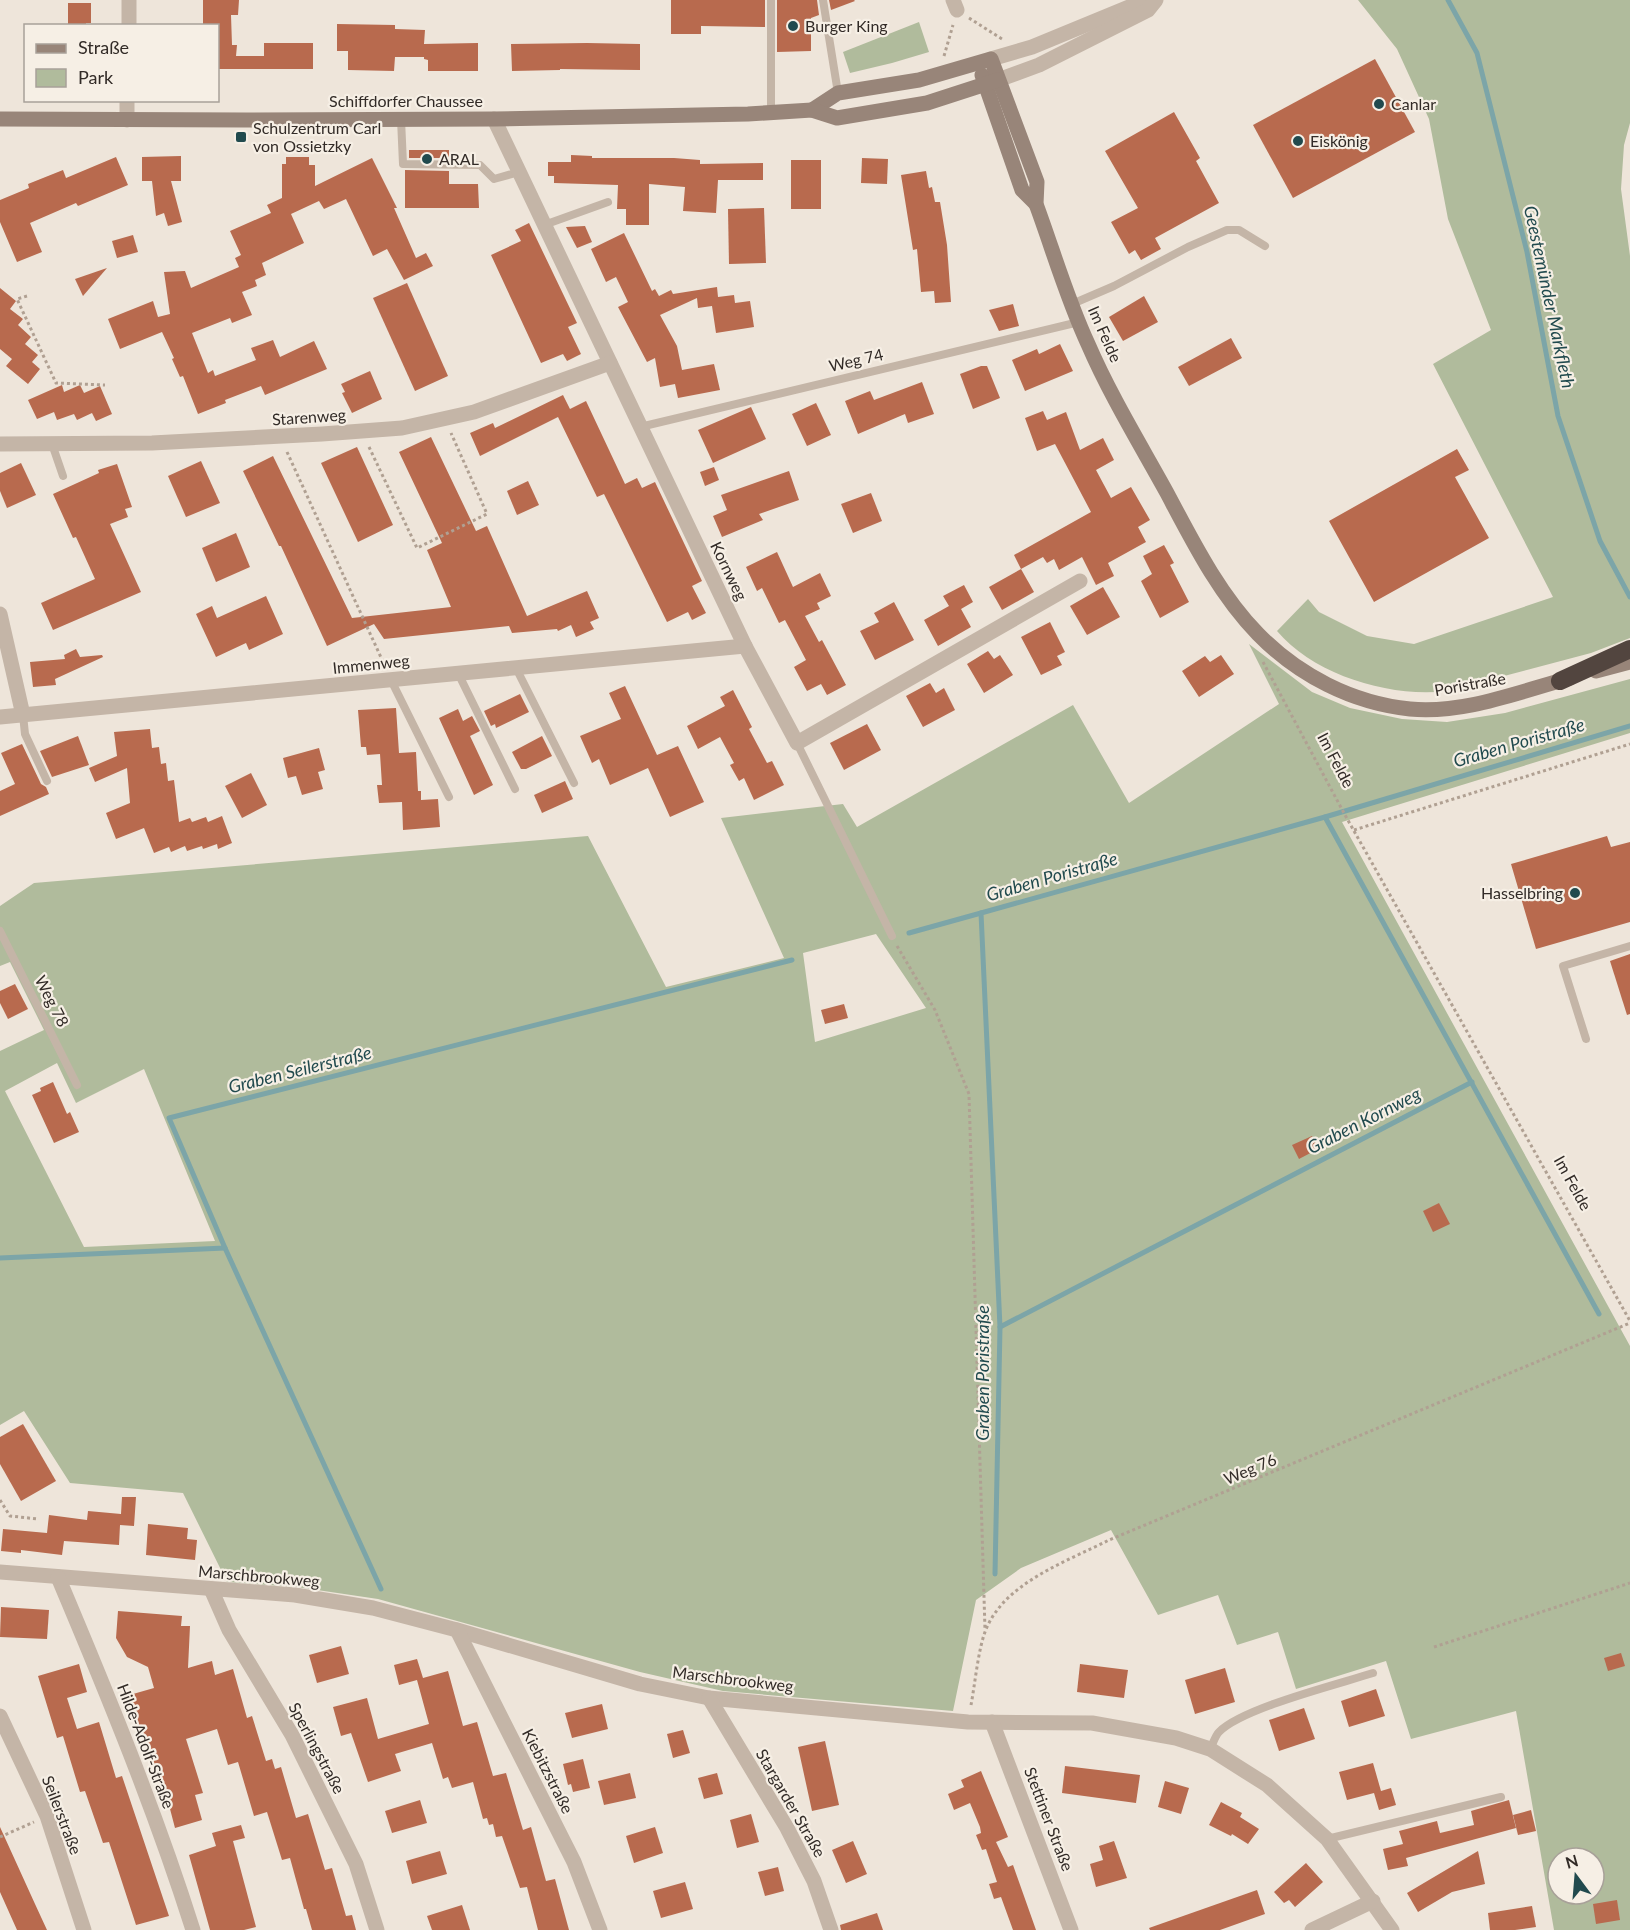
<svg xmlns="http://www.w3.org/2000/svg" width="1630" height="1930" font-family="Lato,sans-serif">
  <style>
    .green { fill: #b0bb9c; fill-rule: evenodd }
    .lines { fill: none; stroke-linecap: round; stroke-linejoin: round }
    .stream { stroke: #7ca5a8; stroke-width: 5 }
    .building { fill: #b86a4e }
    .path { stroke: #b0a092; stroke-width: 3; stroke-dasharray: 3 3; stroke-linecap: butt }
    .service { stroke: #c4b5a7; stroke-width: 8 }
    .minor { stroke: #c4b5a7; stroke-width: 15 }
    .tertiary { stroke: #c4b5a7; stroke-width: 15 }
    .secondary { stroke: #988579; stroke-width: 15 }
    .motorway { stroke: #52453f; stroke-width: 18 }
    .poi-dot { fill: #214a4e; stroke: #f6efe5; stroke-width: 2 }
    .labels { text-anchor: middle; stroke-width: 4.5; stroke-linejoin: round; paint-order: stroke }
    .poi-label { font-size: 16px; fill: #322b27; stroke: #f6efe5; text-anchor: start }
    .street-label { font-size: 16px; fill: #322b27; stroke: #f6efe5 }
    .water-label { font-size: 18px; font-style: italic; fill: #214a4e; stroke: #f6efe5 }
  </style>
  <rect width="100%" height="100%" fill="#eee5da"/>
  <g class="green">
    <path d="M1358,0h272v123l-6,22 -3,44 9,67v382l-39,15 -144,38c-57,7 -133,-16 -170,-60l31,-32 11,13 48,24 47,8 139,-47 -120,-233 58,-34 -43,-111 -19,-100 -32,-70z"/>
    <polygon points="919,22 929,52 892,63 850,73 843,52"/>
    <path d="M1249,644l63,48 38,16 52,11 45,3 58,-9 125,-34v54l-288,89 288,524v584h-76l-38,-219 -105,28 -25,-78 -90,28 -18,-57 -41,13 -19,-50 -60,20 -47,-85 -90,38 -45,32 -23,111 -230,-20 -83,-19 -262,-73 -81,-12 -70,-5 -44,-89 -113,-10 -46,-72 -24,14v-374l44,-21 -34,-68 -10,4v-60l34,-23 554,-47 78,151 118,-29 -63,-140 122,-14 14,23 216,-122 56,98 150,-99zM876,934l50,74 -111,34 -12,-89zM57,1063l19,40 68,-34 71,172 -131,6 -79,-156zM1558,1858h36v36h-36z"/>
  </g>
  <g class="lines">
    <g class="stream">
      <polyline points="1448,0 1477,53 1527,252 1558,416 1600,541 1630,597"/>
      <polyline points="1325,817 1599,1314"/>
      <polyline points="909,933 981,913"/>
      <polyline points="225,1248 381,1589"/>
      <polyline points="0,1258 225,1248 169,1118 792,960"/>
      <polyline points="1000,1327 1472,1082"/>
      <polyline points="995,1574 1000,1327 981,913 1325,817 1630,726"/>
    </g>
  </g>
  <g class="building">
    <polygon points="203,0 239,0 238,15 231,15 232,45 237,45 236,56 264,56 264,43 313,43 313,69 218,69 218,24 203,24"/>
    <polygon points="671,0 765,0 765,27 701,26 701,34 671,34"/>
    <polygon points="777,0 817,0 819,15 811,18 811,51 777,52"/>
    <polygon points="829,0 854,0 855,1 831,10"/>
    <polygon points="68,3 91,3 91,23 86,23 86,26 68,26"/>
    <polygon points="337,24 395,25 395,29 425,30 424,44 478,43 478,71 428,71 428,60 424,59 424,57 395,57 394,71 348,70 348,51 337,51"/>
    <polygon points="587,43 640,44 640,70 560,69 560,70 512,71 511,44"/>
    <polygon points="1375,59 1415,132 1293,198 1253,125"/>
    <polygon points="1174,112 1200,158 1196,161 1219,203 1155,238 1161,249 1141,260 1135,250 1129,254 1111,222 1138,208 1105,151"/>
    <rect x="409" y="150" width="40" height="8"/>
    <polygon points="571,155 592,156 592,158 674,158 700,160 700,164 763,163 763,180 718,180 716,213 683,211 685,187 649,184 649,225 626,225 626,209 617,209 618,185 554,183 554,176 548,176 548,162 571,162"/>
    <polygon points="181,156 181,181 171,181 182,222 168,226 164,213 156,216 152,181 142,181 142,157"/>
    <polygon points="116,157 128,185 78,206 76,203 30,223 42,252 17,262 0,222 0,200 29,188 28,184 63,170 66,178"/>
    <polygon points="286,157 309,157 309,165 315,165 315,186 372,158 397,208 394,208 416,258 426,253 433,266 404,280 387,249 373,256 346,199 324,209 319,201 291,214 304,243 262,263 266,275 255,280 257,286 242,292 252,315 232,323 230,318 192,333 208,373 213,370 215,376 256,360 251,348 273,340 280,357 314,341 327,369 265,395 261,386 225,400 226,403 198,414 183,376 180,377 172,359 174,358 162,332 120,349 108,319 153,301 158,317 170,314 164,272 185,271 191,288 239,267 235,258 241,255 230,231 271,213 267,205 282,198 282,164 286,164"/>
    <polygon points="862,158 888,159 887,184 861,183"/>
    <rect x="791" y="160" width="30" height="49"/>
    <polygon points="405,170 449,171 449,184 478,184 479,208 405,208"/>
    <polygon points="926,171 929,188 932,187 935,202 940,202 947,245 951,302 935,303 934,291 921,292 917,249 913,250 901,175"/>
    <polygon points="764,208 766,263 729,264 728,209"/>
    <polygon points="529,223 577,323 568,327 581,354 567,361 563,354 541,363 491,255 521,241 515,230"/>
    <polygon points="585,226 592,242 577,248 566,227"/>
    <polygon points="624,233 652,291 655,289 659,296 671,290 673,294 717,287 718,297 734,295 735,303 750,301 754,327 716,333 712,306 698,308 697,298 660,315 677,346 682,370 714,364 720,390 678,398 675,384 660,387 655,358 647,362 618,307 628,302 616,277 606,282 591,249"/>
    <polygon points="133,235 138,252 117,258 112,241"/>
    <polygon points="107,268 83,296 75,279"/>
    <polygon points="407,283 448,376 415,391 373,298"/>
    <polygon points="0,288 16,301 10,309 23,319 18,325 31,337 25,344 38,355 32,362 40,369 28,384 6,366 12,359 0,349"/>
    <polygon points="1144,296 1158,322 1123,341 1109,317"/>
    <polygon points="1013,304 1019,326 999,331 989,310"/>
    <polygon points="1231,338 1242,358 1189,386 1178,367"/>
    <polygon points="1060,344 1073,371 1025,391 1012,360 1037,349 1039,354"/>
    <polygon points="981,366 987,366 1000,398 973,409 960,374"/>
    <polygon points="370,371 382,399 352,413 342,393 345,392 341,384"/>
    <polygon points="922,382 934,414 908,423 905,414 858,434 845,401 870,391 874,400"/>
    <polygon points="62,385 64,392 80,385 84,393 100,386 112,414 96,421 92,413 77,420 74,414 57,420 54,412 37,419 28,400"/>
    <polygon points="563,395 570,409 586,401 625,484 637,478 642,488 655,482 702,581 692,586 706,613 692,620 688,612 667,622 604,494 597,497 558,417 480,456 470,433 493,423 495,428"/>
    <polygon points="816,403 831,435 807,446 792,414"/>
    <polygon points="751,407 766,439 713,463 698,430"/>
    <polygon points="1043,411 1047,420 1066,412 1080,450 1103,438 1114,460 1096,470 1111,498 1131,487 1150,520 1138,527 1146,542 1108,563 1114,576 1096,585 1082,557 1059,570 1054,559 1047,563 1043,557 1021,569 1014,555 1091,512 1055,444 1037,451 1025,418"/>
    <polygon points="431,437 476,531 487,526 527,616 587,591 599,618 590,622 594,629 576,637 571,625 558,631 557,629 512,633 509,626 384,639 374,624 327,646 281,546 279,546 243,471 273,456 352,618 451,607 427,550 442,543 399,452"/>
    <polygon points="357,447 393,525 358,542 321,463"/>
    <polygon points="1457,449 1469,470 1455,477 1489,538 1374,602 1329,521"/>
    <polygon points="201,461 220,503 186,517 168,476"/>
    <polygon points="21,463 36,495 7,508 0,491 0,473"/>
    <polygon points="117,464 132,507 125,509 128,517 110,524 141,592 53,630 41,603 95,579 76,537 73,538 53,494 99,473 98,470"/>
    <polygon points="714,467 719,480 705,486 700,472"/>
    <polygon points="789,471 799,500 759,514 763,520 722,537 713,516 727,510 721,495"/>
    <polygon points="528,481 539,505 517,515 507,491"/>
    <polygon points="871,493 882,521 853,533 841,504"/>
    <polygon points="236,533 250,567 216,582 202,548"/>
    <polygon points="1164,545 1174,563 1170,565 1189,602 1160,618 1141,581 1152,574 1143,556"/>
    <polygon points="777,552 793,587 820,573 831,596 817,603 820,609 805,616 819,642 822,640 846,685 827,695 821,684 807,691 794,667 806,660 785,620 779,623 762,588 757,591 746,567"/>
    <polygon points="1021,569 1034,592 1002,610 989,587"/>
    <polygon points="964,585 973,602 961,609 971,627 938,646 924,620 949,606 943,596"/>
    <polygon points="1103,587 1120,617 1087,635 1070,606"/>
    <polygon points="266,596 283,634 249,650 246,643 216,657 196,614 212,606 217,618"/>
    <polygon points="894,602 914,640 875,660 860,631 879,622 874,613"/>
    <polygon points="1050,622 1065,652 1057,656 1062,665 1041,675 1021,637"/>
    <polygon points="76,649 80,657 102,655 103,657 55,679 56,685 33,687 30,662 65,659 64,655"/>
    <polygon points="988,651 994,659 1000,655 1013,675 984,693 967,664"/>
    <polygon points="1221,655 1234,674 1199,697 1182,671 1205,656 1210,662"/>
    <polygon points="930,683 936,693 944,688 955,710 923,727 906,696"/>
    <polygon points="625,686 657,755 678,746 704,802 670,817 648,768 610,785 599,759 592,763 580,736 621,719 609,693"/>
    <polygon points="733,690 752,727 749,729 767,763 772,761 784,785 754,800 744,778 739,781 730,765 734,763 720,737 698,749 687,726 725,706 720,697"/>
    <polygon points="520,694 529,712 496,728 495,724 491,726 484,711"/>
    <polygon points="396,708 399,753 416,752 418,791 421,791 421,800 438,799 440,827 403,830 402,802 379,803 377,785 382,785 380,754 367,755 366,747 361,747 358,710"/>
    <polygon points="458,709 463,721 472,716 480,731 470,736 493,785 474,795 439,718"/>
    <polygon points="867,724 881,750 844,770 830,743"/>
    <polygon points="150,729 152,748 159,747 161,764 166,763 168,781 174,780 179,822 190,818 192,822 206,817 208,822 222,816 232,843 218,849 217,844 203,849 202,846 187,851 185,846 171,852 169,847 154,853 144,828 116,839 106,813 130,803 127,768 95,782 89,768 117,756 114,732"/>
    <polygon points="78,736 89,765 52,777 40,751"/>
    <polygon points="542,736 552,756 526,769 521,769 512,752"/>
    <polygon points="22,744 41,784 46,787 49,794 0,816 0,791 15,784 1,753"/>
    <polygon points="319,748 325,770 318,772 323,789 302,795 296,776 288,778 283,758"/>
    <polygon points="251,773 267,805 242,818 225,786"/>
    <polygon points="565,781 573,799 542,813 534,795"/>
    <polygon points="1607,836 1611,847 1630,842 1630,922 1536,949 1511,864"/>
    <polygon points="1630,954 1630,1014 1627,1015 1610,961"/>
    <polygon points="15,984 28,1009 8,1019 0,1003 0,991"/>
    <polygon points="844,1004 848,1018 825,1024 821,1010"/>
    <polygon points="53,1082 67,1114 70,1112 79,1132 54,1143 32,1095 41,1091 40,1088"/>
    <polygon points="1312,1136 1318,1149 1299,1159 1292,1145"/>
    <polygon points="1439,1203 1450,1224 1433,1232 1423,1211"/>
    <polygon points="23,1424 56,1481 21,1501 0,1464 0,1437"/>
    <polygon points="122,1497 136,1497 134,1526 120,1525 119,1545 64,1541 62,1555 21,1550 21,1553 1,1551 3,1529 47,1533 49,1515 87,1520 88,1511 121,1514"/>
    <polygon points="148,1524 188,1528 187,1539 197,1540 195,1560 146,1555"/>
    <polygon points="1,1607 49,1610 47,1639 0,1637"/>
    <polygon points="118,1611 182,1616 181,1626 190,1626 188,1668 212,1661 215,1675 233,1669 247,1718 252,1716 266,1761 272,1759 275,1769 281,1767 296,1818 308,1814 325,1870 332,1868 346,1916 352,1915 356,1930 312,1930 306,1909 304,1909 290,1858 282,1860 267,1812 254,1816 238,1762 228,1765 217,1729 186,1739 203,1793 195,1795 202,1820 175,1828 164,1786 160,1787 141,1725 135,1727 126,1696 154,1688 148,1667 127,1657 116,1638"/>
    <polygon points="341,1646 349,1674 317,1683 309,1655"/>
    <polygon points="1621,1653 1625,1666 1608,1671 1604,1658"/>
    <polygon points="417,1659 423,1678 448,1671 463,1726 477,1722 493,1776 506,1773 523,1830 531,1827 546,1881 555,1879 569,1930 538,1930 527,1887 520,1888 502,1836 496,1837 493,1824 489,1825 487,1818 483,1819 473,1782 452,1788 448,1777 443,1779 432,1743 395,1754 401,1771 368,1782 351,1733 341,1736 333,1707 367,1698 378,1739 429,1724 417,1680 399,1685 394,1665"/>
    <polygon points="79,1664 87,1692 67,1698 77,1729 99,1722 116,1778 122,1776 169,1916 136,1925 109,1842 103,1843 85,1791 80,1792 63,1736 57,1738 38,1676"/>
    <polygon points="1080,1664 1128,1670 1124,1698 1077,1692"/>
    <polygon points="1225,1668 1235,1702 1195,1714 1185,1680"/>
    <polygon points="1376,1689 1385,1716 1349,1727 1341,1701"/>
    <polygon points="602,1704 608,1729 572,1738 565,1713"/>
    <polygon points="1304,1708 1315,1739 1279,1751 1269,1720"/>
    <polygon points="683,1730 690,1753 673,1758 667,1734"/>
    <polygon points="825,1741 839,1805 812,1811 798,1747"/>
    <polygon points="583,1759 590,1788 573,1792 571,1784 568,1785 563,1764"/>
    <polygon points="1373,1763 1381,1791 1391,1788 1396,1805 1379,1810 1374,1793 1347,1800 1339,1772"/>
    <polygon points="1065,1766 1140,1775 1136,1803 1062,1793"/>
    <polygon points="981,1771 1008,1837 996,1842 1008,1867 1013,1865 1036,1930 1013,1930 1001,1897 994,1899 989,1884 997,1882 986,1849 982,1850 976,1835 981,1833 980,1827 970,1803 954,1810 948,1794 964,1787 961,1780"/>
    <polygon points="630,1773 636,1798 604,1805 598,1781"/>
    <polygon points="717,1773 723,1794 704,1799 698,1778"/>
    <polygon points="1165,1781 1189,1788 1181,1814 1158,1807"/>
    <polygon points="420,1800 427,1823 392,1833 385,1811"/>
    <polygon points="1509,1800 1516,1828 1406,1858 1408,1866 1388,1870 1383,1849 1403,1844 1399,1831 1437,1821 1440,1833 1474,1825 1471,1811"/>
    <polygon points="1221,1802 1242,1813 1240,1817 1259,1829 1248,1844 1232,1834 1231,1836 1209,1825"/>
    <polygon points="1531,1810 1536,1831 1518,1835 1513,1815"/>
    <polygon points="751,1814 759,1842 737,1848 730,1820"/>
    <polygon points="241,1825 245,1838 233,1841 256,1927 244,1930 210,1930 189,1855 216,1846 212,1833"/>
    <polygon points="0,1827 35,1904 47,1930 17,1930 0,1892"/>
    <polygon points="655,1827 663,1853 634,1863 626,1836"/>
    <polygon points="853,1841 867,1874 846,1883 832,1850"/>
    <polygon points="1114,1841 1127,1878 1096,1887 1090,1864 1103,1860 1099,1846"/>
    <polygon points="440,1851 447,1874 412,1884 406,1861"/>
    <polygon points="1478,1851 1485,1884 1452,1892 1418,1912 1407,1893"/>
    <polygon points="1306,1863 1323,1882 1295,1907 1289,1900 1284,1903 1274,1892"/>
    <polygon points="778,1867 784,1891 765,1896 758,1872"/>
    <polygon points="685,1882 693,1909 661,1918 653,1891"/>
    <polygon points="1257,1890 1265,1914 1220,1930 1150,1930 1149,1928"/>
    <polygon points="1617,1900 1620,1920 1596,1924 1593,1904"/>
    <polygon points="462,1905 470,1930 432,1930 427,1916"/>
    <polygon points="1532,1906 1536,1927 1515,1930 1490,1930 1488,1913"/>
    <polygon points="877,1913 883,1930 841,1930 840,1925"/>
  </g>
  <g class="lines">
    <g class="path">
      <polyline points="969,18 1002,39"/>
      <polyline points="944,56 953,25"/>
      <polyline points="27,296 17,299 56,383 105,385"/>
      <polyline points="369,447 417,548 487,514 451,433"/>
      <polyline points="287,452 384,664"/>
      <polyline points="1263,662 1345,815 1630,1321"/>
      <polyline points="1354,830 1630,744"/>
      <polyline points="897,946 935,1010 969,1094 985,1630"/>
      <polyline points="0,1500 10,1516 38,1519"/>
      <polyline points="1434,1647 1630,1583"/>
      <path d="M971,1705c4,-21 7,-54 14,-73 18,-49 81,-70 124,-92l521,-217"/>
      <polyline points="0,1837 34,1822"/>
    </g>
    <g class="service">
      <polyline points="823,0 838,93"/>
      <polyline points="771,114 771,0"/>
      <polyline points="401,119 403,164 480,165 494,179 519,172"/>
      <polyline points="544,225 608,202"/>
      <polyline points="1072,304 1114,286 1188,247 1227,230 1239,230 1265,246"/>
      <polyline points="640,427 1079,322"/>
      <polyline points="52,444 63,476"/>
      <polyline points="516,668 574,783"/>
      <polyline points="458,673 515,789"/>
      <polyline points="391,680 449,797"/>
      <polyline points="23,715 25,734 47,781"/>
      <polyline points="797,743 892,936"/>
      <polyline points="0,931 77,1085"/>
      <polyline points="1586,1039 1563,966 1630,946"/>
      <path d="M1210,1749c3,-5 5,-13 9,-17 23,-24 120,-48 154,-59"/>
      <polyline points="1327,1839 1501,1797"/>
    </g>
    <g class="minor">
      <polyline points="953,0 957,10"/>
      <polyline points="129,26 129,0"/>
      <polyline points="494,119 745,646 797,743 1080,581"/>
      <polyline points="127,120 127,100"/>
      <polyline points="0,444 152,443 322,434 402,428 474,412 610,363"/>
      <polyline points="0,614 23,715"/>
      <polyline points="0,717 745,646"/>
      <polyline points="0,1572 295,1595 373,1608 457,1630 640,1684 709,1698 968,1722 1092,1723 1176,1738 1210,1749 1267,1785 1327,1839 1392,1930"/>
      <path d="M58,1577c49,116 97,233 135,353"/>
      <polyline points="211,1589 229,1630 292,1735 356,1864 377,1930"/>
      <polyline points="457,1630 574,1862 600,1930"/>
      <polyline points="709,1698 787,1828 814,1881 831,1930"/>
      <polyline points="0,1716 47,1816 84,1930"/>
      <polyline points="992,1722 1071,1930"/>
      <polyline points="1312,1930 1373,1901"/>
    </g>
    <g class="tertiary">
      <polyline points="991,59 1032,47 1146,0"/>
      <polyline points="998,80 1039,65 1148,10 1156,0"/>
    </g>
    <g class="secondary">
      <polyline points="982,75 1022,190 1036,204"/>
      <path d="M812,110l26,-17 81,-13 72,-21 46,123 -1,22c17,46 31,95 52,140 22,51 52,100 79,149 26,49 52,101 91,141 40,41 94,69 152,75 54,5 108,-17 160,-31"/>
      <polyline points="0,119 246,120 494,119 748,114 812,110 837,118 927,103 998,80"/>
      <polyline points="1596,671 1630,662"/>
    </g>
    <polyline class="motorway" points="1560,681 1630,649"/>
  </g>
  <g class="poi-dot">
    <circle cx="793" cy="26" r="6"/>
    <circle cx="1379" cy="104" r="6"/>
    <rect x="235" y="131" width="12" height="12" rx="3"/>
    <circle cx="1298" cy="141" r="6"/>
    <circle cx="427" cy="159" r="6"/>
    <circle cx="1575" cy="893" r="6"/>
  </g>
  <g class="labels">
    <g class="poi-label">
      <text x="805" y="32">Burger King</text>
      <text x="1391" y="110">Canlar</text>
      <text x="253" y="134">Schulzentrum Carl<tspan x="253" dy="18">von Ossietzky</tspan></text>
      <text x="1310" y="147">Eiskönig</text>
      <text x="439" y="165">ARAL</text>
      <text x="1563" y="899" text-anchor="end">Hasselbring</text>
    </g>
    <g class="street-label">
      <text x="406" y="107">Schiffdorfer Chaussee</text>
      <text transform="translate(1105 334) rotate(66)" y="6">Im Felde</text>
      <text transform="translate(856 360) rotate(-13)" y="6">Weg 74</text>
      <text transform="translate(309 417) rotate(-4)" y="6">Starenweg</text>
      <text transform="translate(729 571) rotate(64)" y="6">Kornweg</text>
      <text transform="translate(371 664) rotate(-6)" y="6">Immenweg</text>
      <text transform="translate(1470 684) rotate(-10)" y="6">Poristraße</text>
      <text transform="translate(1336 760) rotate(62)" y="6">Im Felde</text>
      <text transform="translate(52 1001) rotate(63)" y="6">Weg 78</text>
      <text transform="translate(1573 1183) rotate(61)" y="6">Im Felde</text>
      <text transform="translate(1250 1469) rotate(-23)" y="6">Weg 76</text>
      <text transform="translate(259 1576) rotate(5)" y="6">Marschbrookweg</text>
      <text transform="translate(733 1679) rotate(7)" y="6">Marschbrookweg</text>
      <text transform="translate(146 1746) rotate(69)" y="6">Hilde-Adolf-Straße</text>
      <text transform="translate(317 1748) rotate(62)" y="6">Sperlingstraße</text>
      <text transform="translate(548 1771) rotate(63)" y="6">Kiebitzstraße</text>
      <text transform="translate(791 1803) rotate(60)" y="6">Stargarder Straße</text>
      <text transform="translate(62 1815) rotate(69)" y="6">Seilerstraße</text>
      <text transform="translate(1049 1819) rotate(69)" y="6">Stettiner Straße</text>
    </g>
    <g class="water-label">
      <text transform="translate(1549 297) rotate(78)" y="6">Geestemünder Markfleth</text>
      <text transform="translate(1519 743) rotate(-16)" y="6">Graben Poristraße</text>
      <text transform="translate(1052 877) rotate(-16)" y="6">Graben Poristraße</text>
      <text transform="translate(300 1070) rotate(-14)" y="6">Graben Seilerstraße</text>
      <text transform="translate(1364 1121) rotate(-27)" y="6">Graben Kornweg</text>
      <text transform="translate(983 1373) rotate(-90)" y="6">Graben Poristraße</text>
    </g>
  </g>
  <rect x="24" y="24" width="195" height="78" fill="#f6efe5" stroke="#a8a199" stroke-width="1.5"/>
  <rect x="36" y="44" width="30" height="9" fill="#988579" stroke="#a8a199" stroke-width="1.5"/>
  <text x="78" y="54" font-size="18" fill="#322b27">Straße</text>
  <rect x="36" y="69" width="30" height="18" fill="#b0bb9c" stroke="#a8a199" stroke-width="1.5"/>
  <text x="78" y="84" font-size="18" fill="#322b27">Park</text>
  <g transform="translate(1576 1876) rotate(344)"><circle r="28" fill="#f6efe5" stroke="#a8a199" stroke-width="1.5"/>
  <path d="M0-4.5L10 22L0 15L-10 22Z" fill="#214a4e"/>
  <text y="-9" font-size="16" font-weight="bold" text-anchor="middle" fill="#322b27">N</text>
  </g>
</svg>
